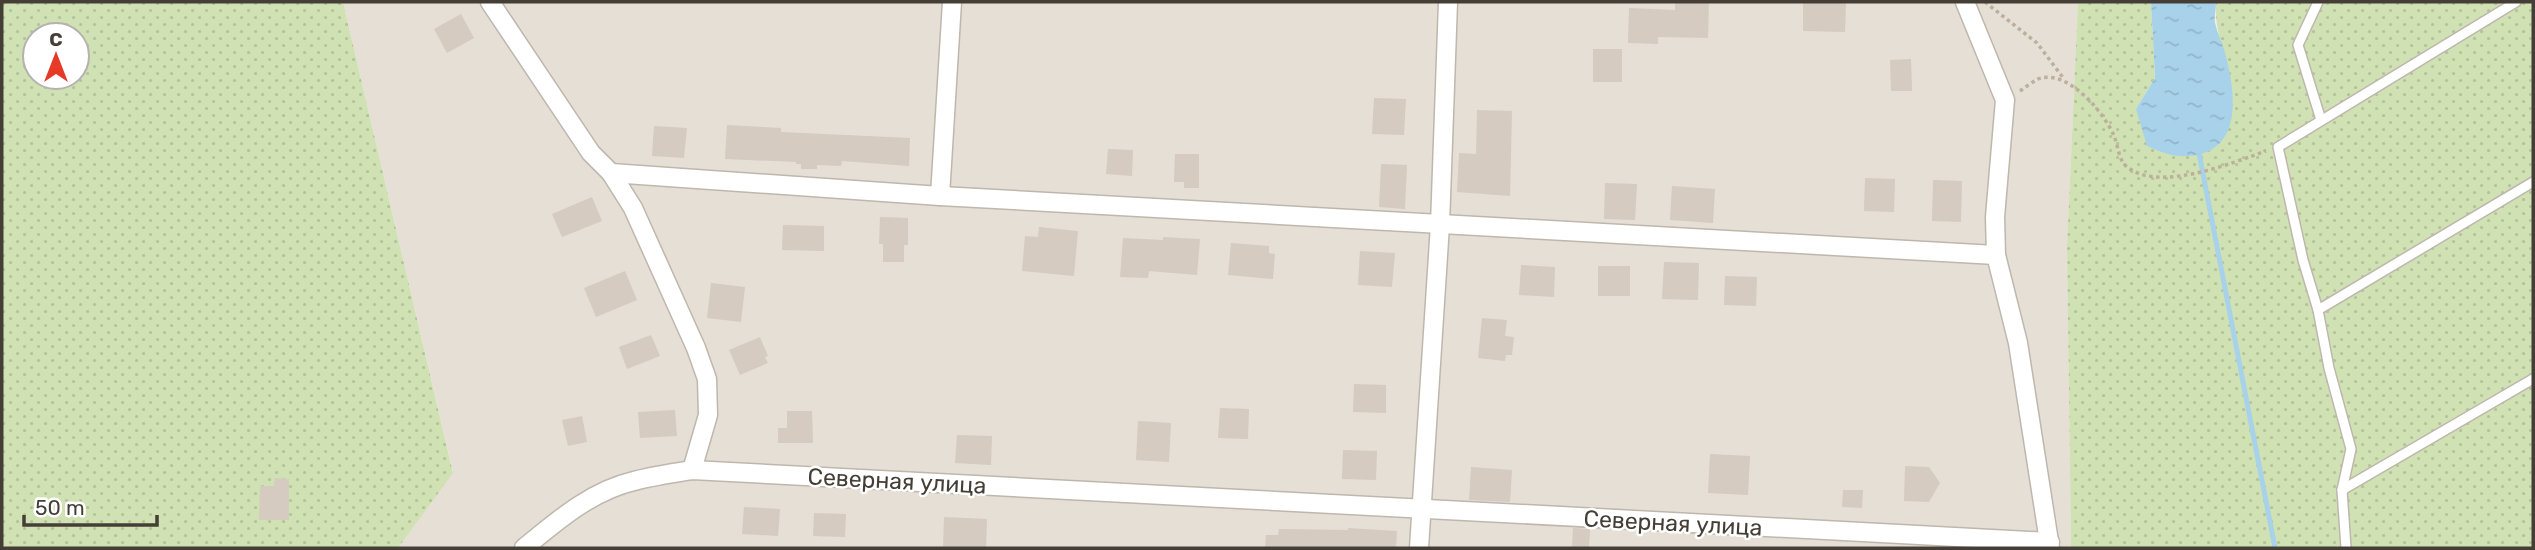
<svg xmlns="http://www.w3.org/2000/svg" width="2535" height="550" font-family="Rubik,sans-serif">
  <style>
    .residential { fill: #e5dfd5 }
    .grass { fill: url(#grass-dots); fill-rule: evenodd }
    .water { fill: url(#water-ripples) }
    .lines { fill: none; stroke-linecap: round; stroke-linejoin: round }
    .stream { stroke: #a8d2e9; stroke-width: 5 }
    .building { fill: #d5cbc0 }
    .service-casing { stroke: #bfb7ad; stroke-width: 12 }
    .minor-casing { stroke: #bfb7ad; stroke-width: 21 }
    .path { stroke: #bdaf9c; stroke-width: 3.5; stroke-dasharray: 3.5 3.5; stroke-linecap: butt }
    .service { stroke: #fff; stroke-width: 9 }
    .minor { stroke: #fff; stroke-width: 18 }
    .labels { text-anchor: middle; stroke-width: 5; stroke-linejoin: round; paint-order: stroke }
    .street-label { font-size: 23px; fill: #443e36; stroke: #fff }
  </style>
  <defs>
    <pattern id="grass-dots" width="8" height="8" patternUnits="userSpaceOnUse" patternTransform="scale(1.75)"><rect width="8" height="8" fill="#d0e2b3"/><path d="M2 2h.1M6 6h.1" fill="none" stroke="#b4c39b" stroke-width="1.8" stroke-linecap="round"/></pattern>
    <pattern id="water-ripples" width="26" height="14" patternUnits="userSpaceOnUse" patternTransform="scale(1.75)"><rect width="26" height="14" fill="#a8d2e9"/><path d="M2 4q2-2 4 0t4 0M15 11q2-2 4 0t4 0" fill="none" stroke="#92b5c8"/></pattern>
  </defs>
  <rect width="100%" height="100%" fill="#f1eee6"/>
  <polygon class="residential" points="343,2 2078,2 2067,246 2071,548 398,548 453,472"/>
  <g class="grass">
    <path d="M2,2h341l110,471 -55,75h-396zM35,35h42v42h-42z"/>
    <path d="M2078,2h73l4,76 -19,31 95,-27c-6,-27 -17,-53 -15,-80h317v546h-462l-4,-302z"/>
  </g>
  <path class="water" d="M2151,2h65c0,7 -2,15 -1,21 2,9 6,17 9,26 9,32 21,90 -20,104 -23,7 -36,2 -57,-7l-11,-37 19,-31z"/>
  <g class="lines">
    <polyline class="stream" points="2198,148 2275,548"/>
  </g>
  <g class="building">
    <polygon points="1675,2 1709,3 1708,38 1658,37 1658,44 1628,43 1629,8 1675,10"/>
    <polygon points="1803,2 1846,3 1845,32 1803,31"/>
    <polygon points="461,14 474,38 447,53 434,29"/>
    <rect x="1593" y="49" width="29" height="33"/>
    <polygon points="1911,59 1912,91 1891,91 1890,60"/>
    <polygon points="1374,98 1406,99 1404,135 1372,134"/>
    <polygon points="1477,110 1512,111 1510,196 1457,192 1459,153 1476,154"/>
    <polygon points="727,125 781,128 781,132 910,138 909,166 842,161 841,166 817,165 817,169 801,169 801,164 796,164 796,162 725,159"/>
    <polygon points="654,126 687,128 684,158 652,156"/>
    <polygon points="1108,149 1133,150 1132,176 1106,174"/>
    <polygon points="1175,154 1199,154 1199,188 1184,188 1184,182 1174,182"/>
    <polygon points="1381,164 1407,165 1405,209 1379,207"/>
    <polygon points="1865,178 1895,179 1894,212 1864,211"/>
    <polygon points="1933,180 1962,181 1961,222 1932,221"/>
    <polygon points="1605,183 1637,184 1635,220 1604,219"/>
    <polygon points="1672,186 1715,189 1713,223 1670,220"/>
    <polygon points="592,197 602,221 562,237 552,214"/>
    <polygon points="880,217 908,218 908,245 904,245 904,262 883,262 883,244 879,244"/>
    <polygon points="783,225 824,226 824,251 782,250"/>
    <polygon points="1039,227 1078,231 1074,276 1022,271 1025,236 1038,237"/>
    <polygon points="1163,237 1200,239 1197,275 1149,271 1148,278 1120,277 1123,238 1163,240"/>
    <polygon points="1231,243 1269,246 1269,253 1275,254 1273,279 1228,275"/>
    <polygon points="1360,251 1395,253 1392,287 1358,285"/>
    <polygon points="1664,262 1699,263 1698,300 1662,299"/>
    <polygon points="1521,265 1555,267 1554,297 1519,295"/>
    <rect x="1598" y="266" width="32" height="30"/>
    <polygon points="625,271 637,300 596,317 584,288"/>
    <polygon points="1725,276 1757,277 1756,306 1724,305"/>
    <polygon points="711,283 745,287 741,322 707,318"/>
    <polygon points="1482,318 1507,320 1505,336 1514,337 1512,355 1506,355 1505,361 1478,358"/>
    <polygon points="651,335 660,356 627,369 619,347"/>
    <polygon points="760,337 768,356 765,357 768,363 740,375 729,350"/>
    <polygon points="1354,384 1386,385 1386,413 1353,412"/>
    <polygon points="1220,408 1249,409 1248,439 1218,438"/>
    <polygon points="675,410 677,436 640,438 638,412"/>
    <polygon points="787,411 812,411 813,443 778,443 778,428 787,428"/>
    <polygon points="582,416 587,442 568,446 562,420"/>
    <polygon points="1138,421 1171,423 1169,462 1136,460"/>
    <polygon points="957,435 992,436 991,465 955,463"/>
    <polygon points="1343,450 1377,451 1376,480 1342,479"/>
    <polygon points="1710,454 1750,456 1748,495 1708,493"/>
    <polygon points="1905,466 1929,467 1940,483 1929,502 1904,501"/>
    <polygon points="1471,467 1512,470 1510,502 1469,500"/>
    <polygon points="275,478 289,479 289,520 259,520 260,486 274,486"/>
    <polygon points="1843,490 1863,490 1862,508 1842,507"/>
    <polygon points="744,507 780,509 778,536 742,534"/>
    <polygon points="814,513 846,514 845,537 813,536"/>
    <polygon points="944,517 987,519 986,548 943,548"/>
    <polygon points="1348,528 1397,531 1396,548 1265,548 1266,535 1278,535 1279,529 1348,530"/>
    <polygon points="1573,528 1590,529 1589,548 1572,548"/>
  </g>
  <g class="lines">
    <defs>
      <g id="service">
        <polyline points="2318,2 2298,45 2321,120"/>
        <polyline points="2318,310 2533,182"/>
        <polyline points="2342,490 2533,379"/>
        <polyline points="2346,548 2342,490 2351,449 2329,368 2318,310 2303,260 2278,147 2516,2"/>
      </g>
      <g id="minor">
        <polyline points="490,2 591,153 611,173 633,208 696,348 707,379 708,415 692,470"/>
        <polyline points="1965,2 2005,100 1995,217 1996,255 2018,343 2050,548"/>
        <polyline points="611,173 940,196 1996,255"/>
        <polyline points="940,196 952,2"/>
        <path d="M524,548c33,-27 67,-57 110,-67 19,-5 39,-8 58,-11l1358,72"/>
        <polyline points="1419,548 1440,225 1448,2"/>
      </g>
    </defs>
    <use href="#service" class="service-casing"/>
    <use href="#minor" class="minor-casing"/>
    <g class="path">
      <polyline points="1985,2 2037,43 2064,79"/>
      <path d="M2020,91c6,-4 12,-9 18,-12 29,-11 66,33 76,57 5,12 4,26 16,33 33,22 102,-6 136,-18"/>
    </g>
    <use href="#service" class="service"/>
    <use href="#minor" class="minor"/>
  </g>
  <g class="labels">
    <g class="street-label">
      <text transform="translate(897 481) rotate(3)" y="8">Северная улица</text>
      <text transform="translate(1673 523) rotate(3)" y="8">Северная улица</text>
    </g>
  </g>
  <rect width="2535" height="550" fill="none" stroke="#443e36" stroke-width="7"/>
  <g transform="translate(56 56)"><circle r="33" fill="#ffffff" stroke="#b4b2af" stroke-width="2"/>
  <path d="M0-5L12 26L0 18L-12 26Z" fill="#e63a29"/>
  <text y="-10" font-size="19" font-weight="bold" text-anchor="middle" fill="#443e36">С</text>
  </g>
  <path d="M24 515v10h133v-10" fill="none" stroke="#443e36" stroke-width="3.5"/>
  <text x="35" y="515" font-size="21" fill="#443e36" stroke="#ffffff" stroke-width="5" paint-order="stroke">50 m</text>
</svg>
